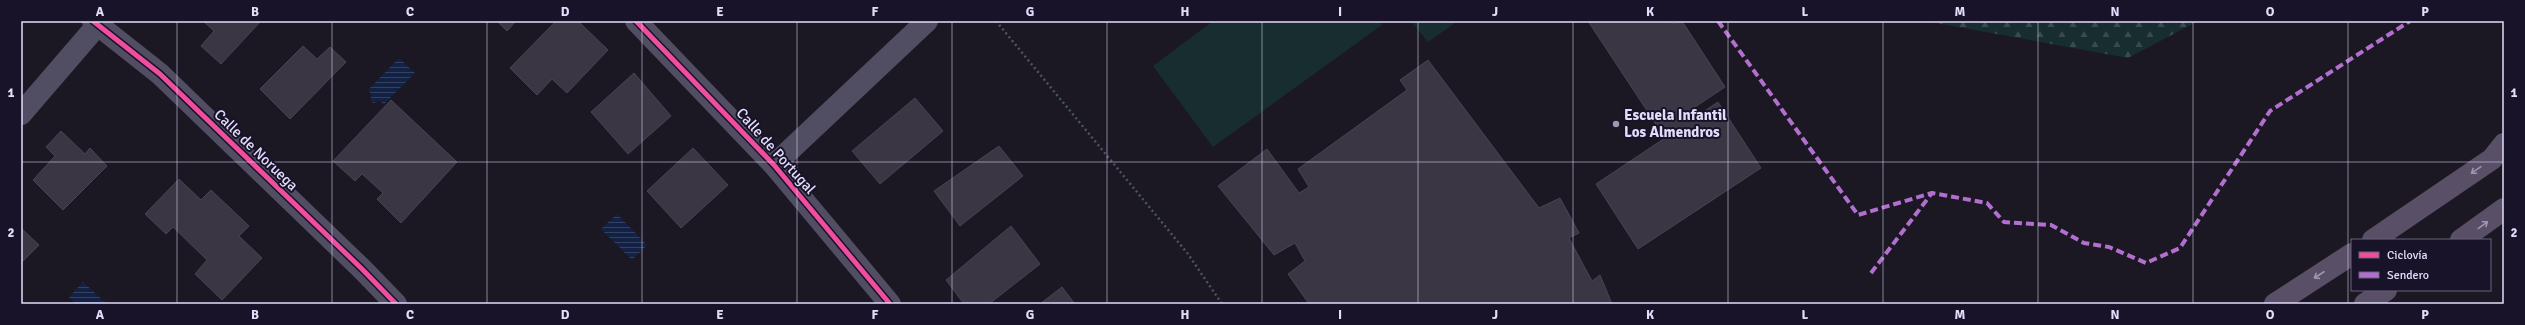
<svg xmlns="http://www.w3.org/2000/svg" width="2525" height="325" font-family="Signika,sans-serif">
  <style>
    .forest { fill: url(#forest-firs) }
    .pitch { fill: #172d30 }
    .water { fill: url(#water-rules) }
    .building { fill: #3a3644; stroke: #484356 }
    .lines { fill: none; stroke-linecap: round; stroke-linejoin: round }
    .path { stroke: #4b5563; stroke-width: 2.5; stroke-dasharray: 2 3; stroke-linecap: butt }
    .minor { stroke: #514e63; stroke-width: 22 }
    .major { stroke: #594f66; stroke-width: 22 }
    .quiet { stroke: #b36fd0; stroke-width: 4; stroke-dasharray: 8 4; stroke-linecap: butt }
    .cycleway-casing { stroke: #181328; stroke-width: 8 }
    .cycleway { stroke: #ef4d9e; stroke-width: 5 }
    .oneway { stroke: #9e96b1 }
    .grid { fill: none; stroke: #e3ddfc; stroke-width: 1; stroke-opacity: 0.55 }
    .poi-dot { fill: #9d98b0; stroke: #181328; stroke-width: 1.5 }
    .labels { text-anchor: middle; stroke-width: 4; stroke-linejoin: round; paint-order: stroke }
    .poi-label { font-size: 15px; font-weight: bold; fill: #e3ddfc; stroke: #181328; text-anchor: start }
    .street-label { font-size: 15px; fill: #e3ddfc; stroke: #181328 }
    .neatline { fill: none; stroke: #e3ddfc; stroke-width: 1.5 }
    .grid-label { font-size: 13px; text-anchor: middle; font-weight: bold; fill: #e3ddfc }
  </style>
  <defs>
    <pattern id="forest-firs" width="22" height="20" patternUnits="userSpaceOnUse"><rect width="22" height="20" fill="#172d30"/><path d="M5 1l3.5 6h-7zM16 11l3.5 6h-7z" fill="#394b4f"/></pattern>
    <pattern id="water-rules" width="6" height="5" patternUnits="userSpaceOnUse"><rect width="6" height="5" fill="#132145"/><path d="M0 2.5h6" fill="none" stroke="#354161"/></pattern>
  </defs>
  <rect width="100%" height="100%" fill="#1b1823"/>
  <polygon class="forest" points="1925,21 2198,21 2128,58"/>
  <g class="pitch">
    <polygon points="1213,21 1379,21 1382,25 1213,147 1153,66"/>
    <polygon points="1411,21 1458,21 1428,42"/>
  </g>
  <g class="water">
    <polygon points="399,58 415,73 384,104 380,101 373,103 370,99 372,95 368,90"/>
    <polygon points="617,214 647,245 632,260 601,229"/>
    <polygon points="83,282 107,304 76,304 69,297"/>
  </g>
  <g class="building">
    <polygon points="203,21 261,21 221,64 201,46 214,31"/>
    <polygon points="497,21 516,21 507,31"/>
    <polygon points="556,21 578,21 608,50 567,93 552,79 537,95 510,68"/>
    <polygon points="1588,21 1670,21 1672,24 1682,21 1725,87 1689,111 1694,118 1718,102 1761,168 1638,249 1596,184 1665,138"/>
    <polygon points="303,46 317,59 330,47 346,62 290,119 260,89"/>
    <polygon points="1428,60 1539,208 1560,198 1579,233 1569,238 1592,281 1600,275 1612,304 1309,304 1288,274 1305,261 1295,243 1274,255 1218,186 1267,149 1299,193 1309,187 1298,169 1407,90 1400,80"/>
    <polygon points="634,73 671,116 628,154 591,112"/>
    <polygon points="915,98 943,131 880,184 852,151"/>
    <polygon points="391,100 457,162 401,223 377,199 383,193 362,174 355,181 333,161"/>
    <polygon points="61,131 85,154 90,148 107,166 63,210 33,180 55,156 46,147"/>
    <polygon points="999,146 1023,176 960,226 934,191"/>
    <polygon points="693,148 728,185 681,228 647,191"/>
    <polygon points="179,179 201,200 211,190 249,226 239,236 262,258 222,300 195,274 207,260 173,227 166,234 145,214"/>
    <polygon points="1011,226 1040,264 989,304 964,304 946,280"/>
    <polygon points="21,228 39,245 21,263"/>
    <polygon points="1062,287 1075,304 1040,304"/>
  </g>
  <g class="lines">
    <polyline class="path" points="996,21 1188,254 1222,304"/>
    <g class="minor">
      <polyline points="93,21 160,74 362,269 396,304"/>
      <polyline points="636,21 774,165 890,304"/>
      <polyline points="21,114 101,21"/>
      <polyline points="774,165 927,21"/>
    </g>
    <g class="major">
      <polyline points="2373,240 2492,159 2504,144"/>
      <polyline points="2461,240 2504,209"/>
      <polyline points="2275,304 2352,254"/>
      <polyline points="2365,304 2386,290"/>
    </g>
    <g class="quiet">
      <polyline points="1718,21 1858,215 1932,193"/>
      <polyline points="1871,273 1932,193 1987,203 2004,222 2051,225 2084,243 2109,247 2146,263 2180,248 2270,111 2410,21"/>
    </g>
    <defs>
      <g id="cycleway">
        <polyline points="93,21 160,74 362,269 396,304"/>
        <polyline points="636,21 774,165 890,304"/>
      </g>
    </defs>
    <use href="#cycleway" class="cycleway-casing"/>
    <use href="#cycleway" class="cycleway"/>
  </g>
  <defs><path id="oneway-shaft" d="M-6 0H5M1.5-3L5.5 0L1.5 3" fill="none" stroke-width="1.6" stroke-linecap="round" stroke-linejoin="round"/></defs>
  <g class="oneway">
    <use href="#oneway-shaft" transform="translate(2476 170) rotate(145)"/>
    <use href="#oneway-shaft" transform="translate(2483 225) rotate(-36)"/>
    <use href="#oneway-shaft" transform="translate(2319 275) rotate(147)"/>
  </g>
  <path class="grid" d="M177,21v283M332,21v283M487,21v283M642,21v283M797,21v283M952,21v283M1107,21v283M1262,21v283M1418,21v283M1573,21v283M1728,21v283M1883,21v283M2038,21v283M2193,21v283M2348,21v283M21,162h2483"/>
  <circle class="poi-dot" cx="1616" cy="124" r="4"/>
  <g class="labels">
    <g class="poi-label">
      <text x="1624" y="120">Escuela Infantil<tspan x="1624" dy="17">Los Almendros</tspan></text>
    </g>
    <g class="street-label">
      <text transform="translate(256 150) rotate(44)" y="5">Calle de Noruega</text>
      <text transform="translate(776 151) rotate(48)" y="5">Calle de Portugal</text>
    </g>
  </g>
  <rect width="2525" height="325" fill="none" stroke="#181328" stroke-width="44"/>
  <rect x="2351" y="239" width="140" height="52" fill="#181328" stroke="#69647d"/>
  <rect x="2359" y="252" width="20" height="6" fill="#ef4d9e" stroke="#69647d"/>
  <text x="2387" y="259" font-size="12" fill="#e3ddfc">Ciclovía</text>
  <rect x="2359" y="272" width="20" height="6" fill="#b36fd0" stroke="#69647d"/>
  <text x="2387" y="279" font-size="12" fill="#e3ddfc">Sendero</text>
  <rect x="22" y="22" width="2481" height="281" class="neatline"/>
  <g class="grid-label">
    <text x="100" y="16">A</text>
    <text x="255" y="16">B</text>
    <text x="410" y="16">C</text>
    <text x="565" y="16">D</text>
    <text x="720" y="16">E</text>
    <text x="875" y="16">F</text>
    <text x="1030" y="16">G</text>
    <text x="1185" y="16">H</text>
    <text x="1340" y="16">I</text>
    <text x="1495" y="16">J</text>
    <text x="1650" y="16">K</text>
    <text x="1805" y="16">L</text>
    <text x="1960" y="16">M</text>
    <text x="2115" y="16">N</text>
    <text x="2270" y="16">O</text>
    <text x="2425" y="16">P</text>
    <text x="11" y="97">1</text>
    <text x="2514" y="97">1</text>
    <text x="11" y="237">2</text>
    <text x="2514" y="237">2</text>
    <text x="100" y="319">A</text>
    <text x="255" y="319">B</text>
    <text x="410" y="319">C</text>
    <text x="565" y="319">D</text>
    <text x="720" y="319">E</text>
    <text x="875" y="319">F</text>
    <text x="1030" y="319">G</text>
    <text x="1185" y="319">H</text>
    <text x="1340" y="319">I</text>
    <text x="1495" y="319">J</text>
    <text x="1650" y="319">K</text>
    <text x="1805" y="319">L</text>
    <text x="1960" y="319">M</text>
    <text x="2115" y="319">N</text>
    <text x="2270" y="319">O</text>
    <text x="2425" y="319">P</text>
  </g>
</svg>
